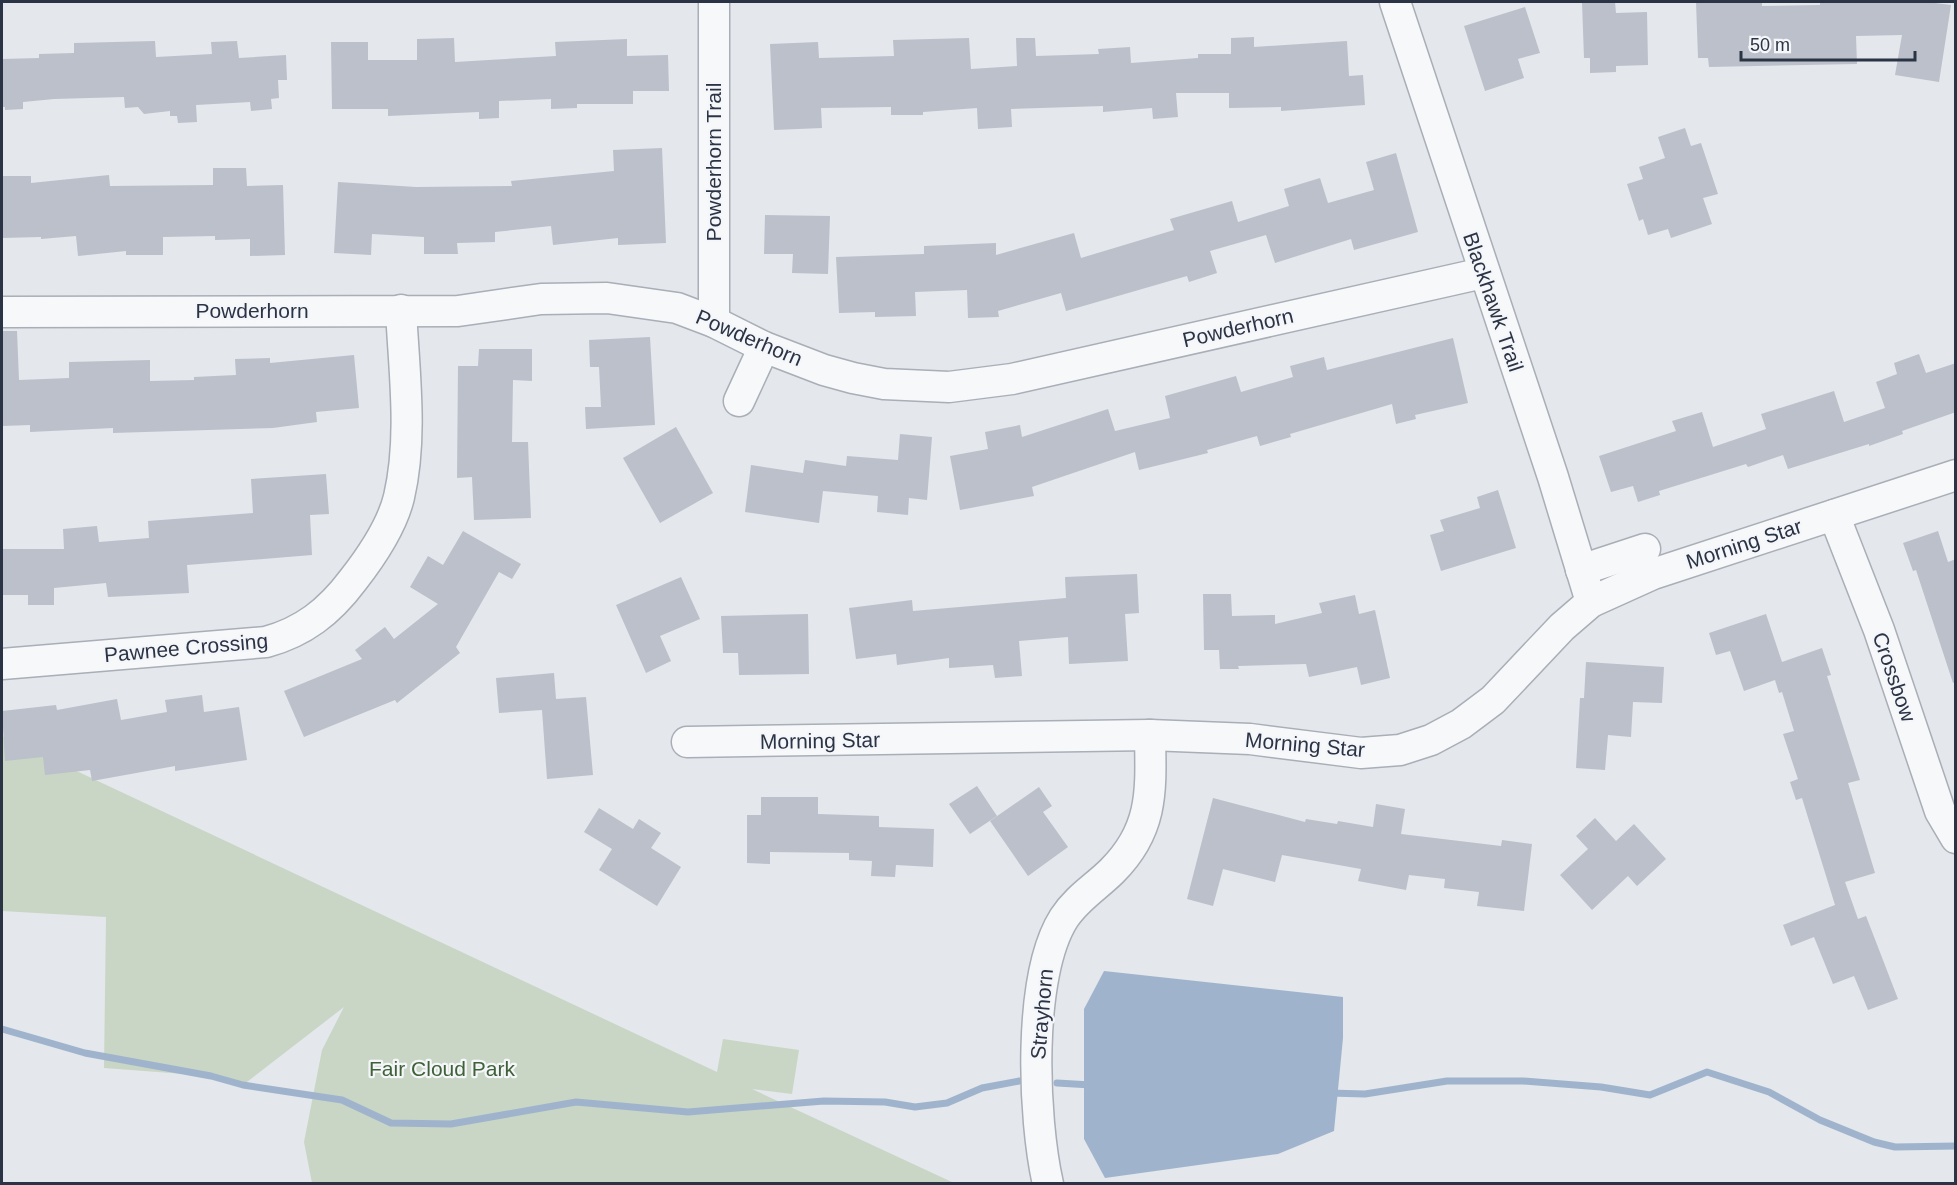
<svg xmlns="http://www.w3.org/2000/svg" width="1957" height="1185" font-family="Helvetica,sans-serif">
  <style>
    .green { fill: #c9d6c5 }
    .water { fill: #9fb4cc }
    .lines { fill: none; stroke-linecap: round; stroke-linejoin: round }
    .stream { stroke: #9fb4cc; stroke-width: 7 }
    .building { fill: #bbc0ca }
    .minor-casing { stroke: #a9aeb7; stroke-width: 33 }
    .minor { stroke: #f7f8fa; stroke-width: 30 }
    .labels { text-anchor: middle; stroke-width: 4.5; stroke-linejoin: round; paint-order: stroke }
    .street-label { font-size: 21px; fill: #2b3445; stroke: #f4f6f9 }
    .park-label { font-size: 21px; fill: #3f6138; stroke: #f4f6f9 }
  </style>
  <rect width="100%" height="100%" fill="#e4e7ec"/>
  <polygon class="green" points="2,736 717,1072 723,1039 799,1050 792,1094 752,1089 954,1183 312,1183 304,1142 322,1050 344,1007 243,1085 211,1076 104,1068 106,917 2,911"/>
  <polygon class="water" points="1104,971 1343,997 1343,1038 1334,1131 1278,1154 1105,1178 1084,1139 1084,1009"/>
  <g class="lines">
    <g class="stream">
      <polyline points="2,1029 85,1053 211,1076 243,1085 342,1100 391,1123 451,1124 576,1102 688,1112 824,1101 885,1102 915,1107 947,1103 982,1088 1019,1081"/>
      <polyline points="1057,1083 1091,1085"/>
      <polyline points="1329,1093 1365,1094 1447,1081 1523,1081 1601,1087 1650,1095 1707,1072 1769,1092 1820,1120 1874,1142 1895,1147 1956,1146"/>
    </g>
  </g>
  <g class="building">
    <polygon points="1582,2 1615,2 1616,13 1647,12 1648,65 1616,66 1616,72 1590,73 1590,58 1584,58"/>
    <polygon points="1696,2 1762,2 1762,6 1820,5 1820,2 1927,2 1951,5 1939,82 1895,75 1902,35 1856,36 1857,64 1709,67 1708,58 1698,58"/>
    <polygon points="1525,7 1540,53 1518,59 1524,78 1485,91 1464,26"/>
    <polygon points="1254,37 1254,47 1347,41 1349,76 1363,75 1365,105 1281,111 1281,107 1229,108 1229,93 1176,93 1178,117 1153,119 1152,108 1103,112 1103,106 1011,109 1012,127 978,129 977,108 923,112 923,115 891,115 891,107 821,108 822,128 774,130 770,44 818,42 819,58 894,56 893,40 969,38 971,69 1017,66 1016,38 1035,38 1036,56 1099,54 1098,49 1130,47 1131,63 1198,58 1198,54 1231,54 1231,38"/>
    <polygon points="454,38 455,62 556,56 555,42 627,39 627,56 668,55 669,91 633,91 633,104 577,104 577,108 551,109 551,99 499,101 499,118 479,119 479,112 388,116 388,109 332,109 331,42 368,42 368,60 417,60 417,39"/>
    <polygon points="155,41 156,57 212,54 211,42 237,41 239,58 286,55 287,80 278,80 279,98 271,99 272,109 251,111 250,102 196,105 197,122 178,123 177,116 170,116 170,111 144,114 138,107 125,108 124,97 54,99 23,102 23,109 5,110 5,107 2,107 2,59 39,58 39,54 74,53 74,43"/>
    <polygon points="1685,128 1691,146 1701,143 1718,194 1703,198 1712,224 1671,238 1668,229 1648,235 1643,219 1639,221 1627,184 1643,179 1639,167 1665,158 1658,137"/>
    <polygon points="662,148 666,243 618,245 618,238 553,245 551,226 495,232 495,242 457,243 458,254 424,254 424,237 372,234 371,255 334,253 338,182 416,187 512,186 511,181 614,171 613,150"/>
    <polygon points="1396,153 1418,232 1354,250 1351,239 1275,263 1266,235 1210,251 1217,273 1189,282 1187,276 1066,311 1061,293 998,311 999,317 968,318 967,290 915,292 916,316 875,317 875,312 839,313 836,257 924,254 924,246 996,243 996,255 1074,233 1081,258 1174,230 1170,219 1232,201 1238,222 1289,206 1284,189 1320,178 1328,203 1374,190 1366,162"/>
    <polygon points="213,168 246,168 247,186 283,185 285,255 250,256 250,239 215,240 215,236 163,237 163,255 126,255 126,251 78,256 76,236 41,239 41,237 2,238 2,176 31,176 31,183 109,175 110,186 213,185"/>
    <polygon points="765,215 830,216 828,274 792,273 793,254 764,254"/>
    <polygon points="2,331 17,331 19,380 69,378 69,362 150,360 150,381 194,380 194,377 236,375 235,359 270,358 270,363 354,355 359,408 316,412 317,422 273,428 113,433 113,428 30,432 30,425 2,426"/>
    <polygon points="650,337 655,425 586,429 585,407 601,407 599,367 590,367 589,340"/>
    <polygon points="1453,338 1468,403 1415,415 1416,419 1396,424 1392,404 1290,434 1291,437 1260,446 1257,436 1207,450 1208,453 1139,470 1135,452 1032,487 1034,496 960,510 950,456 988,449 985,432 1020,425 1022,437 1108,409 1115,431 1170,418 1165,396 1236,376 1241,392 1293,377 1290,366 1324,357 1327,370"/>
    <polygon points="479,349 532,349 532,381 513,380 512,442 528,442 531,518 474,520 472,477 457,478 458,366 478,366"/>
    <polygon points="1919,354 1926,373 1956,363 1956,412 1902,431 1903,434 1869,446 1869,444 1788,469 1783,455 1748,467 1746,464 1659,491 1660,495 1638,502 1633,486 1611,492 1599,456 1676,431 1672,421 1702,412 1713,447 1766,429 1761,414 1834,391 1844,422 1885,408 1876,382 1897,374 1894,363"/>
    <polygon points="676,427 713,493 660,523 623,458"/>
    <polygon points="900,434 932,437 927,500 909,498 908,515 877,512 878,496 823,491 819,523 745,512 751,465 803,473 805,460 846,466 847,456 898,460"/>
    <polygon points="326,474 329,514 310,515 312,555 187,565 189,593 108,597 106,583 54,588 54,605 28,605 28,595 2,595 2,549 64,549 63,529 97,526 99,542 149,538 148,521 253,513 251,479"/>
    <polygon points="1498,490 1516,548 1441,571 1430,535 1444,531 1440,520 1480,508 1477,497"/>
    <polygon points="463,531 521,564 512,579 499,572 456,647 460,653 397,703 395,700 304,737 284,691 362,659 355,650 385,627 394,639 438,604 410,587 428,556 443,565"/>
    <polygon points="1938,531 1948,562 1956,559 1956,682 1953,683 1916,570 1913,571 1903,543"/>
    <polygon points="1137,574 1139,613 1125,614 1128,661 1069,664 1068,637 1019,641 1022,676 995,678 993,665 949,668 949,658 897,665 896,654 856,659 849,608 912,600 913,611 1066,598 1065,577"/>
    <polygon points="681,577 700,619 660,636 671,661 646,673 616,605"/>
    <polygon points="1203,594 1231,594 1232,616 1275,615 1275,624 1322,613 1319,603 1355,595 1359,614 1375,610 1390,678 1361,685 1357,667 1309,677 1306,664 1238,666 1239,669 1220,669 1219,650 1204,650"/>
    <polygon points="808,614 809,674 739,675 738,653 723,653 721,616"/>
    <polygon points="1766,614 1782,662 1822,648 1831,675 1827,676 1860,780 1848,783 1875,873 1845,882 1858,919 1866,916 1898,999 1868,1010 1854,976 1833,984 1814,937 1791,946 1783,925 1835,905 1802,798 1796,800 1790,782 1798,779 1783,734 1794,731 1782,692 1779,693 1775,680 1744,691 1730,651 1716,655 1709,633"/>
    <polygon points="1586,662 1664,667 1662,703 1633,702 1631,737 1608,735 1605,770 1576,768 1580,698 1584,698"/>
    <polygon points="554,673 556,699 586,697 593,775 547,779 542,710 499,713 496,678"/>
    <polygon points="202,695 204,712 239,707 247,760 175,771 175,766 92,781 90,770 45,775 43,757 5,761 2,711 56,705 57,710 117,699 121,720 167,712 165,700"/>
    <polygon points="977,786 997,816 970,834 949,804"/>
    <polygon points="1039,787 1052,806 1043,812 1068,847 1028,876 990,821"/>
    <polygon points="761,797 818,797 818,814 879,816 879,827 934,829 933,867 896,865 895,877 871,876 872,861 849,860 849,853 770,852 770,864 747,863 747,815 761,815"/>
    <polygon points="1213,798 1305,822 1306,819 1337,824 1338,821 1373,827 1376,804 1405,809 1401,834 1501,846 1502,840 1532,844 1524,911 1477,906 1479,892 1444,888 1445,879 1409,875 1406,890 1358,881 1361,869 1282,855 1275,882 1223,869 1213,906 1187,899"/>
    <polygon points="599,808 633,829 639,819 661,833 651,848 681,867 657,906 599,870 612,849 584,832"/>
    <polygon points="1595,818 1616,841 1634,824 1666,859 1637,886 1628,876 1592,910 1560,875 1588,849 1576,836"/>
  </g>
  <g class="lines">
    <defs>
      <g id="minor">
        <polyline points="714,2 714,322"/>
        <polyline points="1395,2 1553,477 1591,602"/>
        <polyline points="2,312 458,311 541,299 607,298 677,308 714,322 764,347 824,370 853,378 884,384 949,387 1012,379 1483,273"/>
        <polyline points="739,401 764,347"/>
        <polyline points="1834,515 1879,630 1940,811 1956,838"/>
        <polyline points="1581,570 1645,549"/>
        <path d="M2,664l264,-22c37,-10 63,-30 87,-62 18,-23 39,-54 46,-83 14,-60 5,-126 2,-187"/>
        <polyline points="687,742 1150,735 1250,739 1361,753 1400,750 1431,740 1461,724 1493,700 1562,627 1591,602 1653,574 1956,475"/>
        <path d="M1048,1184c-15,-66 -21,-208 16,-266 13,-20 32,-31 48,-47 42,-42 39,-81 38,-136"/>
      </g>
    </defs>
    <use href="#minor" class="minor-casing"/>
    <use href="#minor" class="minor"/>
  </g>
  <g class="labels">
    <g class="street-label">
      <text transform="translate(714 162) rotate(-90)" y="7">Powderhorn Trail</text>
      <text transform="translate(1493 302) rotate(71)" y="7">Blackhawk Trail</text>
      <text x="252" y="318">Powderhorn</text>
      <text transform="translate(1238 328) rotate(-13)" y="7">Powderhorn</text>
      <text transform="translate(749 338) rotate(23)" y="7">Powderhorn</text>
      <text transform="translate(1744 544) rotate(-18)" y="7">Morning Star</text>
      <text transform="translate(186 648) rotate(-5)" y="7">Pawnee Crossing</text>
      <text transform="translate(1894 677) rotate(71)" y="7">Crossbow</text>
      <text transform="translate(820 741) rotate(-1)" y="7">Morning Star</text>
      <text transform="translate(1305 745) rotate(5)" y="7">Morning Star</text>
      <text transform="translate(1042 1014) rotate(-85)" y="7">Strayhorn</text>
    </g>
    <g class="park-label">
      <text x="442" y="1076">Fair Cloud Park</text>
    </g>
  </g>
  <rect width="1957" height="1185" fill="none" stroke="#2b3445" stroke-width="6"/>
  <path d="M1741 51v9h174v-9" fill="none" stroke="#2b3445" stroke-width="3"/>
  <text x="1750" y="51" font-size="18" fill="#2b3445" stroke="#f4f6f9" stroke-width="4.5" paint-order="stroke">50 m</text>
</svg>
